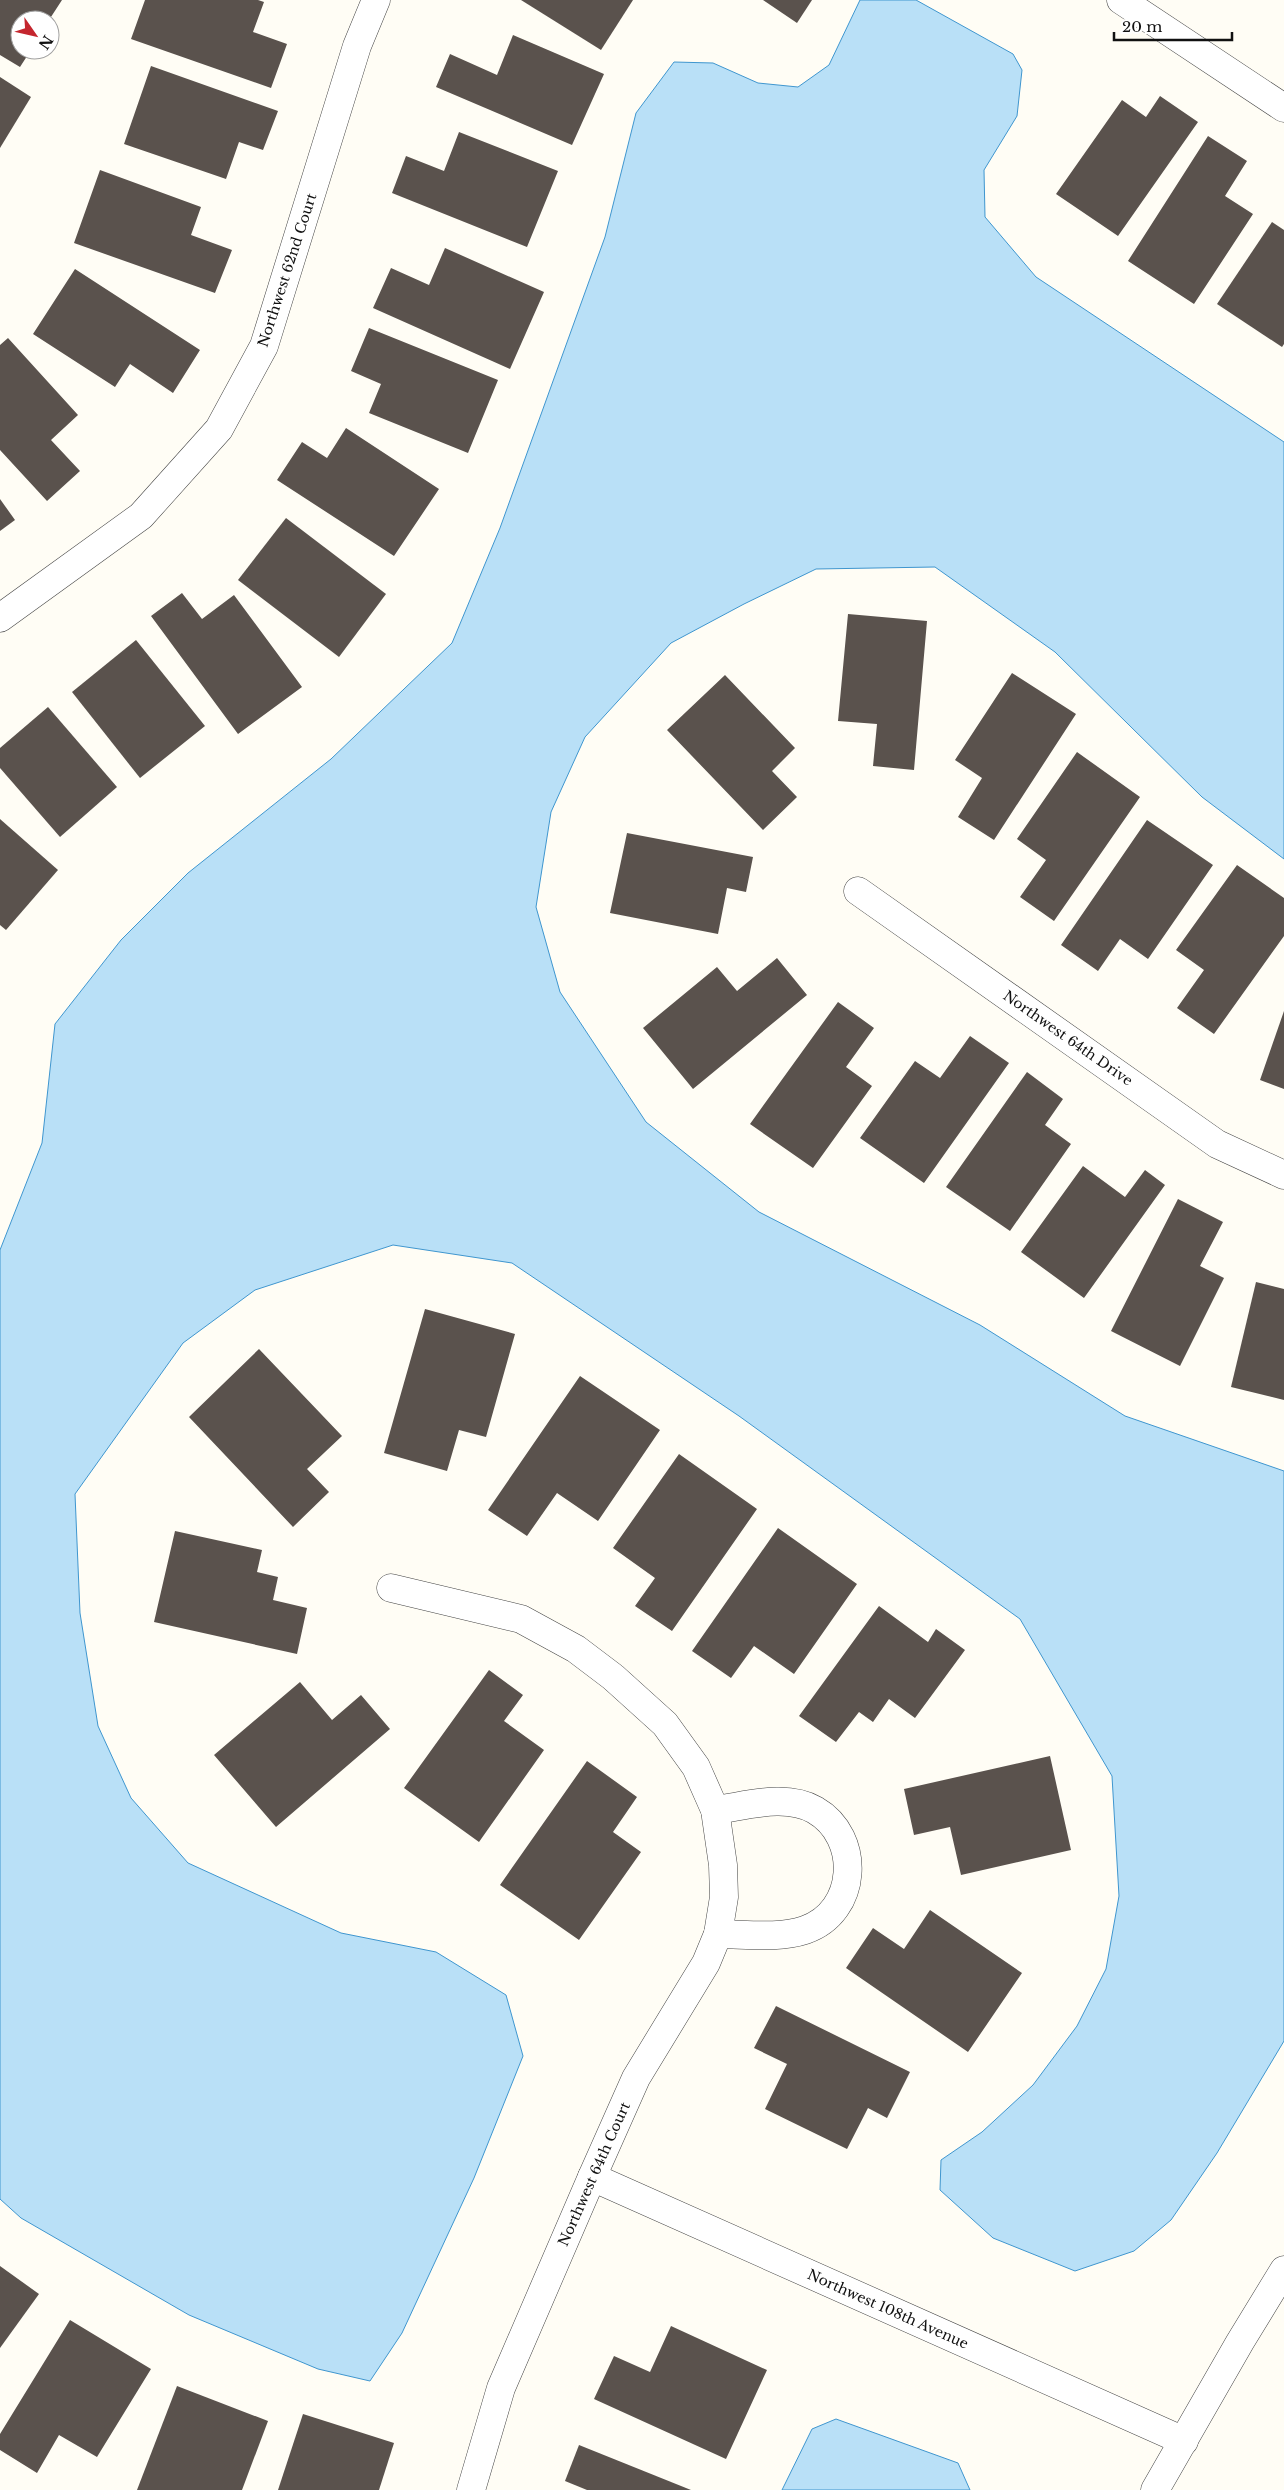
<svg xmlns="http://www.w3.org/2000/svg" width="1284" height="2490" font-family="'Libre Baskerville',serif">
  <style>
    .water { fill: #b9e0f7; stroke: #3f96cf }
    .building { fill: #5a524d }
    .lines { fill: none; stroke-linecap: round; stroke-linejoin: round }
    .street-casing { stroke: #444; stroke-width: 29 }
    .street { stroke: #fff; stroke-width: 28 }
    .labels { text-anchor: middle; stroke-width: 5; stroke-linejoin: round; paint-order: stroke }
    .street-label { font-size: 14px; fill: #111; stroke: #fff }
  </style>
  <rect width="100%" height="100%" fill="#fffdf5"/>
  <g class="water">
    <polygon points="860,0 916,0 1013,54 1022,70 1017,116 984,170 985,217 1036,277 1284,442 1284,859 1202,797 1055,652 935,567 816,569 744,604 671,643 585,737 551,812 536,907 560,992 646,1122 759,1212 980,1325 1125,1416 1284,1471 1284,2041 1217,2153 1171,2220 1134,2251 1075,2271 993,2238 940,2190 941,2160 982,2132 1033,2085 1077,2026 1106,1969 1119,1896 1112,1776 1020,1619 739,1416 512,1263 393,1245 255,1290 183,1343 75,1494 80,1613 98,1726 131,1798 188,1863 341,1933 436,1952 506,1995 523,2056 474,2178 402,2333 370,2381 318,2369 189,2315 21,2218 0,2199 0,1250 42,1143 55,1024 121,940 188,873 331,759 452,643 500,528 605,237 636,113 674,62 713,63 758,83 798,87 829,65"/>
    <polygon points="836,2419 958,2463 970,2490 782,2490 812,2429"/>
  </g>
  <g class="building">
    <polygon points="0,0 62,0 49,20 20,20 20,50 31,50 20,67 0,55"/>
    <polygon points="145,0 258,0 264,2 253,32 287,44 271,88 131,39"/>
    <polygon points="521,0 633,0 601,50"/>
    <polygon points="763,0 812,0 797,23"/>
    <polygon points="513,35 604,74 572,145 436,87 450,54 497,75"/>
    <polygon points="151,66 278,111 263,150 239,142 226,179 124,144"/>
    <polygon points="0,77 31,97 0,148"/>
    <polygon points="1160,96 1198,122 1118,236 1056,194 1122,100 1146,117"/>
    <polygon points="459,132 558,171 527,247 392,193 406,156 444,171"/>
    <polygon points="1208,136 1247,161 1225,196 1253,214 1194,304 1128,261"/>
    <polygon points="100,170 201,207 191,235 232,250 215,293 74,243"/>
    <polygon points="1272,222 1284,230 1284,344 1282,347 1217,304"/>
    <polygon points="445,248 544,292 510,369 373,308 391,268 429,285"/>
    <polygon points="75,269 200,350 173,393 130,364 115,387 33,334"/>
    <polygon points="369,328 498,380 468,453 369,413 381,384 351,371"/>
    <polygon points="8,338 78,415 51,440 80,471 47,501 0,450 0,345"/>
    <polygon points="346,428 439,489 394,556 277,480 302,442 327,458"/>
    <polygon points="0,499 15,520 0,531"/>
    <polygon points="286,518 386,594 339,657 238,580"/>
    <polygon points="182,593 202,619 234,595 302,687 238,734 151,616"/>
    <polygon points="848,614 927,621 914,770 873,766 877,724 838,721"/>
    <polygon points="136,640 205,726 140,778 72,692"/>
    <polygon points="1012,673 1076,714 994,840 958,817 982,778 955,760"/>
    <polygon points="725,675 795,748 772,771 797,797 763,830 667,730"/>
    <polygon points="48,707 117,787 60,837 0,768 0,748"/>
    <polygon points="1077,752 1140,797 1054,921 1020,897 1046,860 1017,839"/>
    <polygon points="0,819 58,870 6,930 0,925"/>
    <polygon points="1147,820 1213,865 1148,959 1120,939 1098,971 1061,945"/>
    <polygon points="627,833 753,857 746,892 727,888 718,934 610,913"/>
    <polygon points="1237,865 1284,898 1284,936 1214,1034 1177,1008 1204,970 1176,950"/>
    <polygon points="777,958 807,995 693,1089 643,1028 717,967 737,991"/>
    <polygon points="838,1002 874,1028 846,1067 872,1086 813,1168 750,1124"/>
    <polygon points="1284,1011 1284,1089 1260,1080"/>
    <polygon points="970,1036 1009,1063 924,1183 860,1138 915,1061 940,1078"/>
    <polygon points="1027,1072 1063,1099 1045,1125 1071,1144 1010,1231 946,1187"/>
    <polygon points="1083,1166 1125,1197 1145,1170 1165,1185 1084,1298 1021,1252"/>
    <polygon points="1178,1199 1223,1222 1200,1266 1224,1278 1180,1366 1111,1331"/>
    <polygon points="1256,1282 1284,1289 1284,1400 1231,1387"/>
    <polygon points="425,1309 515,1334 486,1437 459,1430 447,1471 384,1453"/>
    <polygon points="259,1349 342,1436 307,1469 329,1492 293,1527 189,1417"/>
    <polygon points="580,1376 660,1430 598,1521 557,1493 527,1536 488,1510"/>
    <polygon points="679,1454 757,1509 672,1631 635,1606 655,1578 613,1548"/>
    <polygon points="778,1528 857,1584 794,1674 754,1646 731,1678 692,1651"/>
    <polygon points="175,1531 262,1550 257,1572 278,1577 273,1600 307,1608 297,1654 154,1622"/>
    <polygon points="879,1606 928,1642 936,1629 965,1650 915,1718 889,1699 873,1722 859,1712 836,1742 799,1716"/>
    <polygon points="489,1670 523,1695 504,1721 544,1750 479,1842 404,1788"/>
    <polygon points="300,1682 332,1720 361,1695 390,1729 276,1827 214,1755"/>
    <polygon points="1050,1756 1071,1850 961,1875 950,1827 914,1835 904,1789"/>
    <polygon points="587,1761 637,1797 613,1832 641,1852 579,1940 500,1885"/>
    <polygon points="930,1910 1022,1973 968,2052 846,1968 873,1928 904,1949"/>
    <polygon points="776,2006 910,2072 887,2118 868,2108 847,2149 765,2109 787,2064 754,2048"/>
    <polygon points="0,2266 39,2294 0,2348"/>
    <polygon points="70,2320 151,2369 97,2457 59,2435 37,2473 0,2450 0,2434"/>
    <polygon points="671,2326 767,2370 726,2459 594,2399 614,2356 650,2372"/>
    <polygon points="177,2386 268,2421 242,2490 137,2490"/>
    <polygon points="303,2414 394,2443 379,2490 278,2490"/>
    <polygon points="579,2445 691,2490 587,2490 565,2481"/>
  </g>
  <g class="lines">
    <defs>
      <g id="street">
        <polyline points="1121,0 1284,108"/>
        <polyline points="0,618 141,516 219,429 264,346 357,46 376,0"/>
        <polyline points="858,891 1217,1144 1284,1175"/>
        <polyline points="391,1588 521,1619 576,1649 613,1677 665,1724 696,1767 715,1810 723,1865 724,1897 718,1934 706,1963 636,2078 592,2177 501,2388 471,2490"/>
        <path d="M715,1810c31,-4 71,-17 100,0 47,27 43,102 -10,120 -27,9 -60,4 -87,4"/>
        <polyline points="592,2177 1184,2441"/>
        <polyline points="1155,2490 1240,2342 1284,2270"/>
      </g>
    </defs>
    <use href="#street" class="street-casing"/>
    <use href="#street" class="street"/>
  </g>
  <g class="labels">
    <g class="street-label">
      <text transform="translate(287 270) rotate(-72)" y="5">Northwest 62nd Court</text>
      <text transform="translate(1068 1038) rotate(35)" y="5">Northwest 64th Drive</text>
      <text transform="translate(594 2174) rotate(-66)" y="5">Northwest 64th Court</text>
      <text transform="translate(888 2309) rotate(24)" y="5">Northwest 108th Avenue</text>
    </g>
  </g>
  <g transform="translate(35 35) rotate(124)"><circle r="24" fill="#ffffff" stroke="#a0a0a0"/>
  <path d="M0-4L9 19L0 12L-9 19Z" fill="#c4262e"/>
  <text y="-8" font-size="14" font-weight="bold" text-anchor="middle" fill="#111111">N</text>
  </g>
  <path d="M1114 32v8h118v-8" fill="none" stroke="#111111" stroke-width="2.5"/>
  <text x="1122" y="32" font-size="15" fill="#111111" stroke="#ffffff" stroke-width="4" paint-order="stroke">20 m</text>
</svg>
